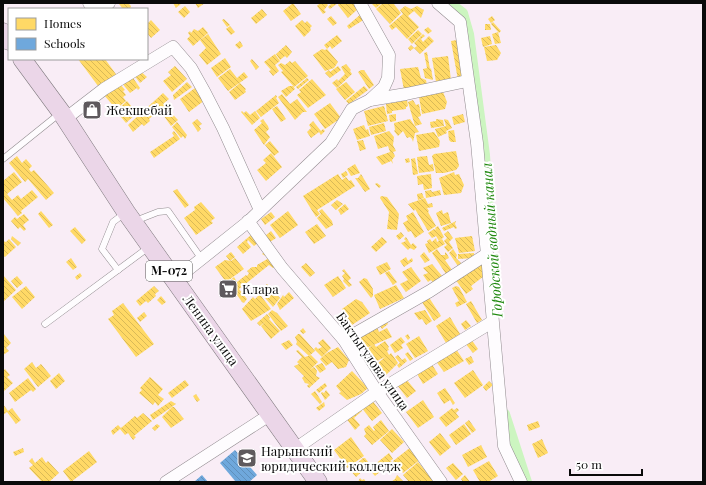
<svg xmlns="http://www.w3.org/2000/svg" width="706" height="485" font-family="'Playfair Display',serif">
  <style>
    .homes { fill: url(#homes-back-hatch) }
    .schools { fill: url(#schools-back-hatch) }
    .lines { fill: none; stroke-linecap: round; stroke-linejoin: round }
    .canal { stroke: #ccf5c0; stroke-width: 10 }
    .lane-casing { stroke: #928c90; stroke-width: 7 }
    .street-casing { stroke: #928c90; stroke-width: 13 }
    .primary-casing { stroke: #7f7a7e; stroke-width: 19 }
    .lane { stroke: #fefcfe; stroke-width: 6 }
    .street { stroke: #fefcfe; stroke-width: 12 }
    .primary { stroke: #ebd6e8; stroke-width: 18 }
    .labels { text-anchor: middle; stroke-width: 4; stroke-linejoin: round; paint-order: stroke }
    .shield { fill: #fff; stroke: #545454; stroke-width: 1 }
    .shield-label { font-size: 12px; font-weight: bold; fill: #0a0a0a }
    .poi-label { font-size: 13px; fill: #0a0a0a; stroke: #fff; text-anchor: start }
    .street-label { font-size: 13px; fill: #0a0a0a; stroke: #fff }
    .water-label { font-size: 14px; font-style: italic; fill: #218910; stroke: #fff }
  </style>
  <defs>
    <pattern id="homes-back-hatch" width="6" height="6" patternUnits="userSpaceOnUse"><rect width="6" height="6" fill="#ffd966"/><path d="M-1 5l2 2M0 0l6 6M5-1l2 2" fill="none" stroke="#d9b957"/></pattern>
    <pattern id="schools-back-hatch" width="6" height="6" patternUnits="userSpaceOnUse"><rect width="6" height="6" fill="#6fa8dc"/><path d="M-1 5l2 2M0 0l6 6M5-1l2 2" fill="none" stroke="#5f8fbb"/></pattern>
  </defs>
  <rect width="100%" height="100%" fill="#f9edf6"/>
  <g class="homes">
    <polygon points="121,3 128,3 131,6 130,9 123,9 119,4"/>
    <polygon points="173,3 182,3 176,8"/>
    <polygon points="195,3 205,3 198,8"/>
    <polygon points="293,3 301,14 291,21 283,11"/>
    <polygon points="320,3 326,3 328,5 324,10 326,12 323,14 317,6"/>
    <polygon points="332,3 338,3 330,9 328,7"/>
    <polygon points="339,3 356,3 359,8 348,18 338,5"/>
    <polygon points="371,3 382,3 376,8"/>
    <polygon points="383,3 393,3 401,13 390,24 376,9"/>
    <polygon points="185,6 190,12 184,18 178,12"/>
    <polygon points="405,6 411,9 417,6 424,10 421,18 414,11 408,16 419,27 407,39 396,27 392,30 389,26 403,14 400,10"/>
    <polygon points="262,9 267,15 256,24 251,18"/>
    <polygon points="361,14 365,19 349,29 347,26"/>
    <polygon points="331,16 337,23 333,26 327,19"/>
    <polygon points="492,16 495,20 491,23 488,19"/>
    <polygon points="224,19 230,25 227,27 222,20"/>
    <polygon points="151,20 160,30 151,38 147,33 147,24"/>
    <polygon points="302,20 305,23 307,21 312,26 310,28 311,30 304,37 295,26"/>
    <polygon points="493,22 501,31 499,33 491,24"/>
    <polygon points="485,24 490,24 491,30 485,30"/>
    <polygon points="230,26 235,32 231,35 226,29"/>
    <polygon points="203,27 208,33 193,46 187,39 190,36 188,33 190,31 191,33 194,29 198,31"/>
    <polygon points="428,27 432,31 428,34 424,30"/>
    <polygon points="418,30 422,34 412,44 408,39"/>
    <polygon points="498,32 501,43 495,44 492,34"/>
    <polygon points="208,34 221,54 207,65 199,55 206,48 200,40"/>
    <polygon points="423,34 425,36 421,39 423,42 429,36 434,41 420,54 414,48 417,46 414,43"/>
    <polygon points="337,35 342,41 332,49 330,46 327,49 324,45"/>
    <polygon points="490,36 492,44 483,47 481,38"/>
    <polygon points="457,40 465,79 458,80 451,41"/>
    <polygon points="240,41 243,46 239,49 235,45"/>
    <polygon points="286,45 292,52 287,58 285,56 280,60 276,54"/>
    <polygon points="411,45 414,48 410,51 408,48"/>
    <polygon points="496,45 501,53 497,60 487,61 484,47"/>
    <polygon points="322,49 325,50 327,49 338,62 334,68 325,71 313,55"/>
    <polygon points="427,52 430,69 431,68 433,80 425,78 423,69 427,68 424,53"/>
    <polygon points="275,54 280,61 275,65 279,71 273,76 269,71 271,70 264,62"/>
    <polygon points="448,56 451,80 436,82 432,58"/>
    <polygon points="225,58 231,67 217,77 211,68"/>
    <polygon points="78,59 105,59 118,77 101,90"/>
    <polygon points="252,59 259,67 256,70 250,61"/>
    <polygon points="290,61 292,63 295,61 308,76 294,87 281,72 283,71 278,65 281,63 285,65"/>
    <polygon points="346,64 351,70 350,71 352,74 337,88 332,83 337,79 338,81 345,74 341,67"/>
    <polygon points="175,66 187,79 172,92 163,81 171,75 168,72"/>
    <polygon points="338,66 341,70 330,78 325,73 329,70 330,72"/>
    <polygon points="418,67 421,78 426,80 427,85 404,90 400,69"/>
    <polygon points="138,69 147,77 140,83 133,74"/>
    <polygon points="230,69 237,78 244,72 248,77 228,91 218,78"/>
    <polygon points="361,70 364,70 374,85 369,89 358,72"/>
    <polygon points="131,75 140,88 138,90 137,88 130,93 121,82"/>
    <polygon points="307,78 309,80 298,89 296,87"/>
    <polygon points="312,79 326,95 308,108 297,95 301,92 299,90"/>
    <polygon points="187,82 192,87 174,100 173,95"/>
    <polygon points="346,82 355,92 345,100 336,89"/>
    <polygon points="119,83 125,90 123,91 126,95 123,97 126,101 116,109 104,95"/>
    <polygon points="240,83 246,89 245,90 246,92 235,100 229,92"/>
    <polygon points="289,86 293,86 295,89 286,97 281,91"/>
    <polygon points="364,86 368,90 349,104 346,101"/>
    <polygon points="195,88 203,96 205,100 189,112 180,99"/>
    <polygon points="443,92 447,102 445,109 422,114 419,97"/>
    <polygon points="163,93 169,99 163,104 178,120 171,126 161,112 163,111 161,109 149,119 150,121 144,126 142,124 133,132 128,125"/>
    <polygon points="282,94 290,104 297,99 307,112 303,112 295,120 278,97"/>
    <polygon points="276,95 277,97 276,98 279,103 261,117 256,111"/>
    <polygon points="407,100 408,106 406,107 406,109 392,111 392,113 387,114 386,104"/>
    <polygon points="413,100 416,105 419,104 421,116 418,117 422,124 415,126 408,102"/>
    <polygon points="127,101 137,113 126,123 116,111"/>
    <polygon points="330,103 341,118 325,129 314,114"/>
    <polygon points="277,106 286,119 281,122 272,109"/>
    <polygon points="384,106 388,121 368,126 364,111"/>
    <polygon points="242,111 244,113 246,111 250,115 255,111 260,118 252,125 241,112"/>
    <polygon points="396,114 396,121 390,122 389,115"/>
    <polygon points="463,114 465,122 454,125 452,117"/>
    <polygon points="197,119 202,124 199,126 201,129 198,132 192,123"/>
    <polygon points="263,119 268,126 269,129 266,132 270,137 264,145 254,130 262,123 260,121"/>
    <polygon points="410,119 419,132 415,133 413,142 412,139 410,137 407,138 403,131 398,136 394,131 395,130 394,123"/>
    <polygon points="436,119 443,120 444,126 431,128 430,122 436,121"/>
    <polygon points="444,119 448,120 452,128 446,131 447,133 438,137 435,129 446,126"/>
    <polygon points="313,121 321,131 323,129 325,131 321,135 319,132 311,138 307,132 311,128 309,125"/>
    <polygon points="177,122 187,135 185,139 183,136 181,138 172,127"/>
    <polygon points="384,123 386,131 371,135 369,127"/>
    <polygon points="364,125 366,130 368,129 370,136 357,140 353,129"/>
    <polygon points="454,130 456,142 451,142 449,140 448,131"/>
    <polygon points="174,131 180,139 154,158 150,152 174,136 172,133"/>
    <polygon points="389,131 394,137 393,145 396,151 393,152 395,156 392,160 393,164 391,161 382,165 376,157 390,152 388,146 378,149 374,136"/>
    <polygon points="434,132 440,141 439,147 419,151 416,135"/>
    <polygon points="363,140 366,149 360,151 357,141"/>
    <polygon points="270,141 279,152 274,156 265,145"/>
    <polygon points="456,151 459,166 456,170 444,173 436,173 432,156 434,154"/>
    <polygon points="271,153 282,167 266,181 257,170 266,163 263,160"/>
    <polygon points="17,156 22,163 26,159 32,166 29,169 31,172 34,170 54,193 46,200 28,179 25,182 9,163"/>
    <polygon points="427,156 429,165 433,164 434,171 419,173 417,157"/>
    <polygon points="409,158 410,162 406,163 405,159"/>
    <polygon points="415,158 418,174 413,175 411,159"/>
    <polygon points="355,164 360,173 351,176 347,169"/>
    <polygon points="346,171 348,175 343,178 341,174"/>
    <polygon points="14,172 22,182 7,194 12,200 18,195 21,199 32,190 38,197 21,211 22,213 18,216 3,198 3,181"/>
    <polygon points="454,172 455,175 459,174 464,185 461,193 444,195 439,178"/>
    <polygon points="338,174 342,180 346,177 349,181 351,180 355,186 317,210 320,214 316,217 303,196"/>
    <polygon points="361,174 370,189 365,192 355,178 358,178"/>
    <polygon points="431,174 432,188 424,190 423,184 418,185 417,176"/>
    <polygon points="377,183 381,186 379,188 375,184"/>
    <polygon points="177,189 189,205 185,208 173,191"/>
    <polygon points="431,190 432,192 440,190 441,195 426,198 425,191"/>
    <polygon points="422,193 424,198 418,200 417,194"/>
    <polygon points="381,196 387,197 399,214 397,230 387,229 389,212 380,198"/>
    <polygon points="425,198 428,204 432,203 433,207 427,208 429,211 428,212 436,226 428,231 415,209 414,211 408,204"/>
    <polygon points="337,200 343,204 336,210 331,205"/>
    <polygon points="201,202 215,218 211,221 213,223 196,235 184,218 195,210 194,207"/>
    <polygon points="345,204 349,209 341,215 338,210"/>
    <polygon points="322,209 332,221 333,225 326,229 317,218 322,213 321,214 319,211"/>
    <polygon points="442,210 443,214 448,212 451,223 441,226 436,213"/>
    <polygon points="41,211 53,225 49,228 38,214"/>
    <polygon points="288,211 298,225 280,238 270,225"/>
    <polygon points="271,212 275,217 265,225 261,219"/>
    <polygon points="413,212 424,232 415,238 411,231 408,232 403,223 408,220 406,216"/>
    <polygon points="24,214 29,220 23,225 26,229 24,231 20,227 18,229 11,221 15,217 17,219"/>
    <polygon points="456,221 455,224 457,228 455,229 454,227 444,231 442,228"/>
    <polygon points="317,224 326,236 314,244 305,232"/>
    <polygon points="438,226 444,237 439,241 436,236 432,238 428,233 434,229 436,230 435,228"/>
    <polygon points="75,227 86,240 82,244 70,231"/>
    <polygon points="271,231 276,238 270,242 265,236"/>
    <polygon points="448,231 453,238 449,242 453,248 448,252 444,247 447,245 444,241 447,238 444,234"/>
    <polygon points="401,232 404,236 399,240 396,236"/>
    <polygon points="252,234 258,243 254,246 248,240 247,242 251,247 243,254 237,247"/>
    <polygon points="12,236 21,243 18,246 11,239"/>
    <polygon points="472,236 475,251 459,253 455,238"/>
    <polygon points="382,237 387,242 376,252 371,247"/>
    <polygon points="406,237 411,245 413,243 417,247 414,250 410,248 408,250 401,243 406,241 404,239"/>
    <polygon points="436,238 437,242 442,239 445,244 429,253 425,244 428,243 427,241 430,239 432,242"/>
    <polygon points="9,239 16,247 5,257 3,255 3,241 6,242"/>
    <polygon points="437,249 441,255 445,255 445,252 447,254 449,258 445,260 452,270 446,274 432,253"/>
    <polygon points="453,249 457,255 456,258 463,265 460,269 449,253"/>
    <polygon points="265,251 277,265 273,268 269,265 239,289 247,299 244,303 242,302 228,282 234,277 237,282 246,275 247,276 249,273 247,271 252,267 257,267 257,265 269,258 262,254"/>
    <polygon points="231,252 235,257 230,261 226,256"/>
    <polygon points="424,252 430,260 425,263 420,256"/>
    <polygon points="474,253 474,258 458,259 458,254"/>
    <polygon points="406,257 408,261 412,258 413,261 404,267 400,261"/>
    <polygon points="71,258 77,267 73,270 66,262"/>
    <polygon points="235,258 244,269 226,282 215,267 225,260 231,261"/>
    <polygon points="479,261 488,273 471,286 473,289 466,294 455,279"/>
    <polygon points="387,262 391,269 380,275 376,267"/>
    <polygon points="306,263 315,273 310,277 301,267"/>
    <polygon points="432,264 443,277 434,284 431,280 428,282 423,275 428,273 423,268"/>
    <polygon points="411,267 421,281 406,292 400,284 408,280 402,272"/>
    <polygon points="344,269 351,278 348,281 352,285 349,287 343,281 344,279 342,276 345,273 342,271"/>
    <polygon points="389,271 397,282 393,285 385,273"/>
    <polygon points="80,273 82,276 77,280 75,277"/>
    <polygon points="3,275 16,290 3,302"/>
    <polygon points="17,276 23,283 17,288 11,281"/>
    <polygon points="338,276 346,288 333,297 324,285"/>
    <polygon points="364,278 367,279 373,289 373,296 371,298 359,282"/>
    <polygon points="267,284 280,298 273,307 259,291"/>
    <polygon points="396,285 404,298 380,309 374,295"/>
    <polygon points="26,286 35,297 22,309 12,297"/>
    <polygon points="154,286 159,291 155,294 156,296 148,303 146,301 140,306 136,301"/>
    <polygon points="456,286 459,287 467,302 457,307 455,303 459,301 452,288"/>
    <polygon points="258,292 271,309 251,321 242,309 253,297 255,299 258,296 256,294"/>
    <polygon points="289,292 294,298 280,310 277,304 283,295 284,297"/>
    <polygon points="161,296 166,302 162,305 157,300"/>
    <polygon points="428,296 441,316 434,321 420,299"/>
    <polygon points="356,299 362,302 370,313 352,325 342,309"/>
    <polygon points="471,301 482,320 477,323 466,304"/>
    <polygon points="123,303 154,344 136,357 108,319 114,315 112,311"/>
    <polygon points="272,310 277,313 288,326 281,331 268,314"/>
    <polygon points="425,310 432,321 426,325 422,319 419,320 414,313"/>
    <polygon points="144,312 147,316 140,322 137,318"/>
    <polygon points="267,314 270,318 269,319 280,331 271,339 261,326 265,322 260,326 257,323"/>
    <polygon points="450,317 460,334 446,343 436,326"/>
    <polygon points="384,318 388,324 382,329 378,323"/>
    <polygon points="466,320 471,326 465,330 461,324"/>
    <polygon points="376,325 379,332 387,328 392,337 364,349 357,335"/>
    <polygon points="303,328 306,332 303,334 300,331"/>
    <polygon points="3,333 11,343 6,348 9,351 3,355"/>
    <polygon points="298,334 300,334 315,351 309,356 296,344 297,342 295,337"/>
    <polygon points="408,334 410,338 408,340 405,336"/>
    <polygon points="419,336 428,351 415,358 406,344"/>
    <polygon points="401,337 405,342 401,345 403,348 395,353 390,345"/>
    <polygon points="323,339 331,348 322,357 314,349 316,347 318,349 322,347 318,343"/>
    <polygon points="471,339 478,349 473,353 465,343"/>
    <polygon points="289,340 293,345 286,350 281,344"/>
    <polygon points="385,341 389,347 388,348 389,350 387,351 389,355 391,353 398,363 386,375 378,363 385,357 371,364 367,359 370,357 366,350 374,344 376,347"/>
    <polygon points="338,347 349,360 346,367 338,369 332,362 326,366 320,359 327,353 332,358 327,353"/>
    <polygon points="456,349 464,361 444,372 435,360"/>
    <polygon points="298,350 305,357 311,355 318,362 310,370 314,367 317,371 316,376 320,378 309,388 307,386 309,384 305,383 302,378 304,376 294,366 299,364 297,362 302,357 296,351"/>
    <polygon points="408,352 413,359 410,361 405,354"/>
    <polygon points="398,355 402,360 405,358 407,361 399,368 397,365 400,363 395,357"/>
    <polygon points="471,356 474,362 469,365 465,359"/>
    <polygon points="32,362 36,368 41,364 51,376 38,387 24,369"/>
    <polygon points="322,363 326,369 320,373 315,366"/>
    <polygon points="431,363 438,374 423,384 416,372"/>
    <polygon points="5,369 10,375 7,377 13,383 4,391 3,371"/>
    <polygon points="473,370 483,385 465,398 454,383"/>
    <polygon points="352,371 368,388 361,394 347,400 339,393 341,392 336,386"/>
    <polygon points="59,373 65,381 56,389 50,381"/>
    <polygon points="150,377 163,389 158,395 164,399 158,406 155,402 153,405 139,393 142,390 140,388"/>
    <polygon points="28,378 36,389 33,392 31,390 15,402 9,393"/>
    <polygon points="406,379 416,391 407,398 397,385"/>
    <polygon points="185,380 189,385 172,398 168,393"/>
    <polygon points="489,381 493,385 486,391 483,387"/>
    <polygon points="325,383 327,386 319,393 316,390"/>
    <polygon points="445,388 455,403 453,405 450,400 444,404 437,393"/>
    <polygon points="326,390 330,395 325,400 321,393 322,392 324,393"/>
    <polygon points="315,391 322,402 320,404 311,394"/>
    <polygon points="196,394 200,400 197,402 193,396"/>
    <polygon points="371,399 382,413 372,421 361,407"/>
    <polygon points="423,400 434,417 418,428 406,412"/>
    <polygon points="171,401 176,404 153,420 150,415"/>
    <polygon points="324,402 325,406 319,411 316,408"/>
    <polygon points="3,404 8,411 12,408 21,420 16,424 7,412 3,415"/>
    <polygon points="358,406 362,411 354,418 360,425 355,430 345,417"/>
    <polygon points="172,407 174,407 184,419 171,428 162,417"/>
    <polygon points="452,408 454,410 457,408 459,410 456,413 459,417 446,427 439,418"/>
    <polygon points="143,413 152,421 134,436 136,437 133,440 128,433 125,435 120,429 113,435 111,431 118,425 121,428 135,416 137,418"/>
    <polygon points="381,420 389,431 372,445 364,436 366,434 364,429 369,425 374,431 375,430 373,427"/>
    <polygon points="469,420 476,430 472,433 465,423"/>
    <polygon points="538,421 540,427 529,431 527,425"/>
    <polygon points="157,424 160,426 155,431 152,428"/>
    <polygon points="464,424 471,434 456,445 449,435"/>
    <polygon points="392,429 404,442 392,453 380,440"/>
    <polygon points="440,433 451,447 440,456 429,442"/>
    <polygon points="351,437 364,456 347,468 334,450"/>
    <polygon points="542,439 548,453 538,458 532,444"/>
    <polygon points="481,445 487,457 468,467 462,455"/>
    <polygon points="411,447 421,459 403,473 393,461"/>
    <polygon points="23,448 24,452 15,456 13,452"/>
    <polygon points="89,451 97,462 71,482 63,471"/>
    <polygon points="389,453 393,459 390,461 392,462 375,476 369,469"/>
    <polygon points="42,457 46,463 48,461 59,473 49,482 42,482 29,468 33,465 29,461 32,458 35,463"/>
    <polygon points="363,458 365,458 368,462 366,465 367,467 356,477 350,470"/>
    <polygon points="489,461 498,476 488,482 480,482 473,470"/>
    <polygon points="418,462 435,482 409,482 403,475"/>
    <polygon points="453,463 463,474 456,480 446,468"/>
    <polygon points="397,475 404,482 391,482 395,479"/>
    <polygon points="465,475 470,482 463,482 461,479"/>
    <polygon points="360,478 362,480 364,479 366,482 358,482"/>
  </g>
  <g class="schools">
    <polygon points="235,450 257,475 249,482 236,482 220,463"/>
    <polygon points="202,475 208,482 194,482"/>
  </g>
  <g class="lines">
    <g class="canal">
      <polyline points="450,3 463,13 469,34 485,155 491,241"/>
      <polyline points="505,414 527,482"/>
    </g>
    <defs>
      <g id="lane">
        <polyline points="3,159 59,114"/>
        <polyline points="135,221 158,212 168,211 201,258"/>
        <polyline points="118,270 102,249 113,222 125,213"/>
        <polyline points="45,324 149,247"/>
      </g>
      <g id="street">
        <polyline points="89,3 93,9"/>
        <polyline points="360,3 389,55 388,78 384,87 370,100"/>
        <polyline points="438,3 460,22 477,143 504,446 521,482"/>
        <polyline points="100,9 109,3"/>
        <polyline points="65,119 104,89 173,47 191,68 205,93 223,128 260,210"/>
        <polyline points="248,221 282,268 344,340 377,392 441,482"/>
        <polyline points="175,280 249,221 331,143 352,109 370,100 406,94 467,81"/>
        <polyline points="344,340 430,291 487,254"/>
        <polyline points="295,449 377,392 492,322"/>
        <polyline points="166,482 271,414"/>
      </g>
      <g id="primary">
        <polyline points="3,32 9,41"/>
        <polyline points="22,59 61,112 126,212 318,482"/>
      </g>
    </defs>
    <use href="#lane" class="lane-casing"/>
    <use href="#street" class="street-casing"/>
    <use href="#primary" class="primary-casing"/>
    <use href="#lane" class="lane"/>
    <use href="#street" class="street"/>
    <use href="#primary" class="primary"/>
  </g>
  <defs>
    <symbol id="shop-square" viewBox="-11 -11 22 22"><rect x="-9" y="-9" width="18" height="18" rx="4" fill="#5e595d" stroke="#fff"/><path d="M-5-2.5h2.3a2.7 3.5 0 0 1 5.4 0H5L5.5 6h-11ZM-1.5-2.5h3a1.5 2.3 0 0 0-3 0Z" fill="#fff"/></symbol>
    <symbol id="supermarket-square" viewBox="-11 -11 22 22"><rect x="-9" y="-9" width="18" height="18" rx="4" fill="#5e595d" stroke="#fff"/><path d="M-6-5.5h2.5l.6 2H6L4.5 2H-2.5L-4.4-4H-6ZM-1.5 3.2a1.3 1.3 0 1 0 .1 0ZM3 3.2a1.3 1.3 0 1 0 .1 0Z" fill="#fff"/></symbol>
    <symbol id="university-square" viewBox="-11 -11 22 22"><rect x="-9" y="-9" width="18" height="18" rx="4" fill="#5e595d" stroke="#fff"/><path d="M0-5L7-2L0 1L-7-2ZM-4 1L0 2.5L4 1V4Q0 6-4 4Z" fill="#fff"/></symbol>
  </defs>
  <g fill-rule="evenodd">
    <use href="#shop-square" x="81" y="99" width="22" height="22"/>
    <use href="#supermarket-square" x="217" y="278" width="22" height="22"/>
    <use href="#university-square" x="236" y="447" width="22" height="22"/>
  </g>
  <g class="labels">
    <rect class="shield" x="146" y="261" width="46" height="20" rx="3"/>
    <g class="shield-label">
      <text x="169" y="275">М-072</text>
    </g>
    <g class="poi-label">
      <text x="106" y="115">Жекшебай</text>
      <text x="242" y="294">Клара</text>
      <text x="261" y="456">Нарынский<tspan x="261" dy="15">юридический колледж</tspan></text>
    </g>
    <g class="street-label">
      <text transform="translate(211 330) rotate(54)" y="5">Ленина улица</text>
      <text transform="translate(373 361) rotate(55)" y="5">Бактыгулова улица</text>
    </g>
    <g class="water-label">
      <text transform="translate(492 240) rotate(-94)" y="5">Городской водный канал</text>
    </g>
  </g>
  <rect width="706" height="485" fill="none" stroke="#0a0a0a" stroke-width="8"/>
  <rect x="8" y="8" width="140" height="52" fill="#ffffff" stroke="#9d9d9d"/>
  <rect x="16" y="18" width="20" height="12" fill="#ffd966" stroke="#9d9d9d"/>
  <text x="44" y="28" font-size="12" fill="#0a0a0a">Homes</text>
  <rect x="16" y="38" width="20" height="12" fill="#6fa8dc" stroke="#9d9d9d"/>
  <text x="44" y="48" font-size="12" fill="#0a0a0a">Schools</text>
  <path d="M570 469v6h72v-6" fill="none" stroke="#0a0a0a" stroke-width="2"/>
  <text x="576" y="469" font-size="12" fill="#0a0a0a" stroke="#ffffff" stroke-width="3" paint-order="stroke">50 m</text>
</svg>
